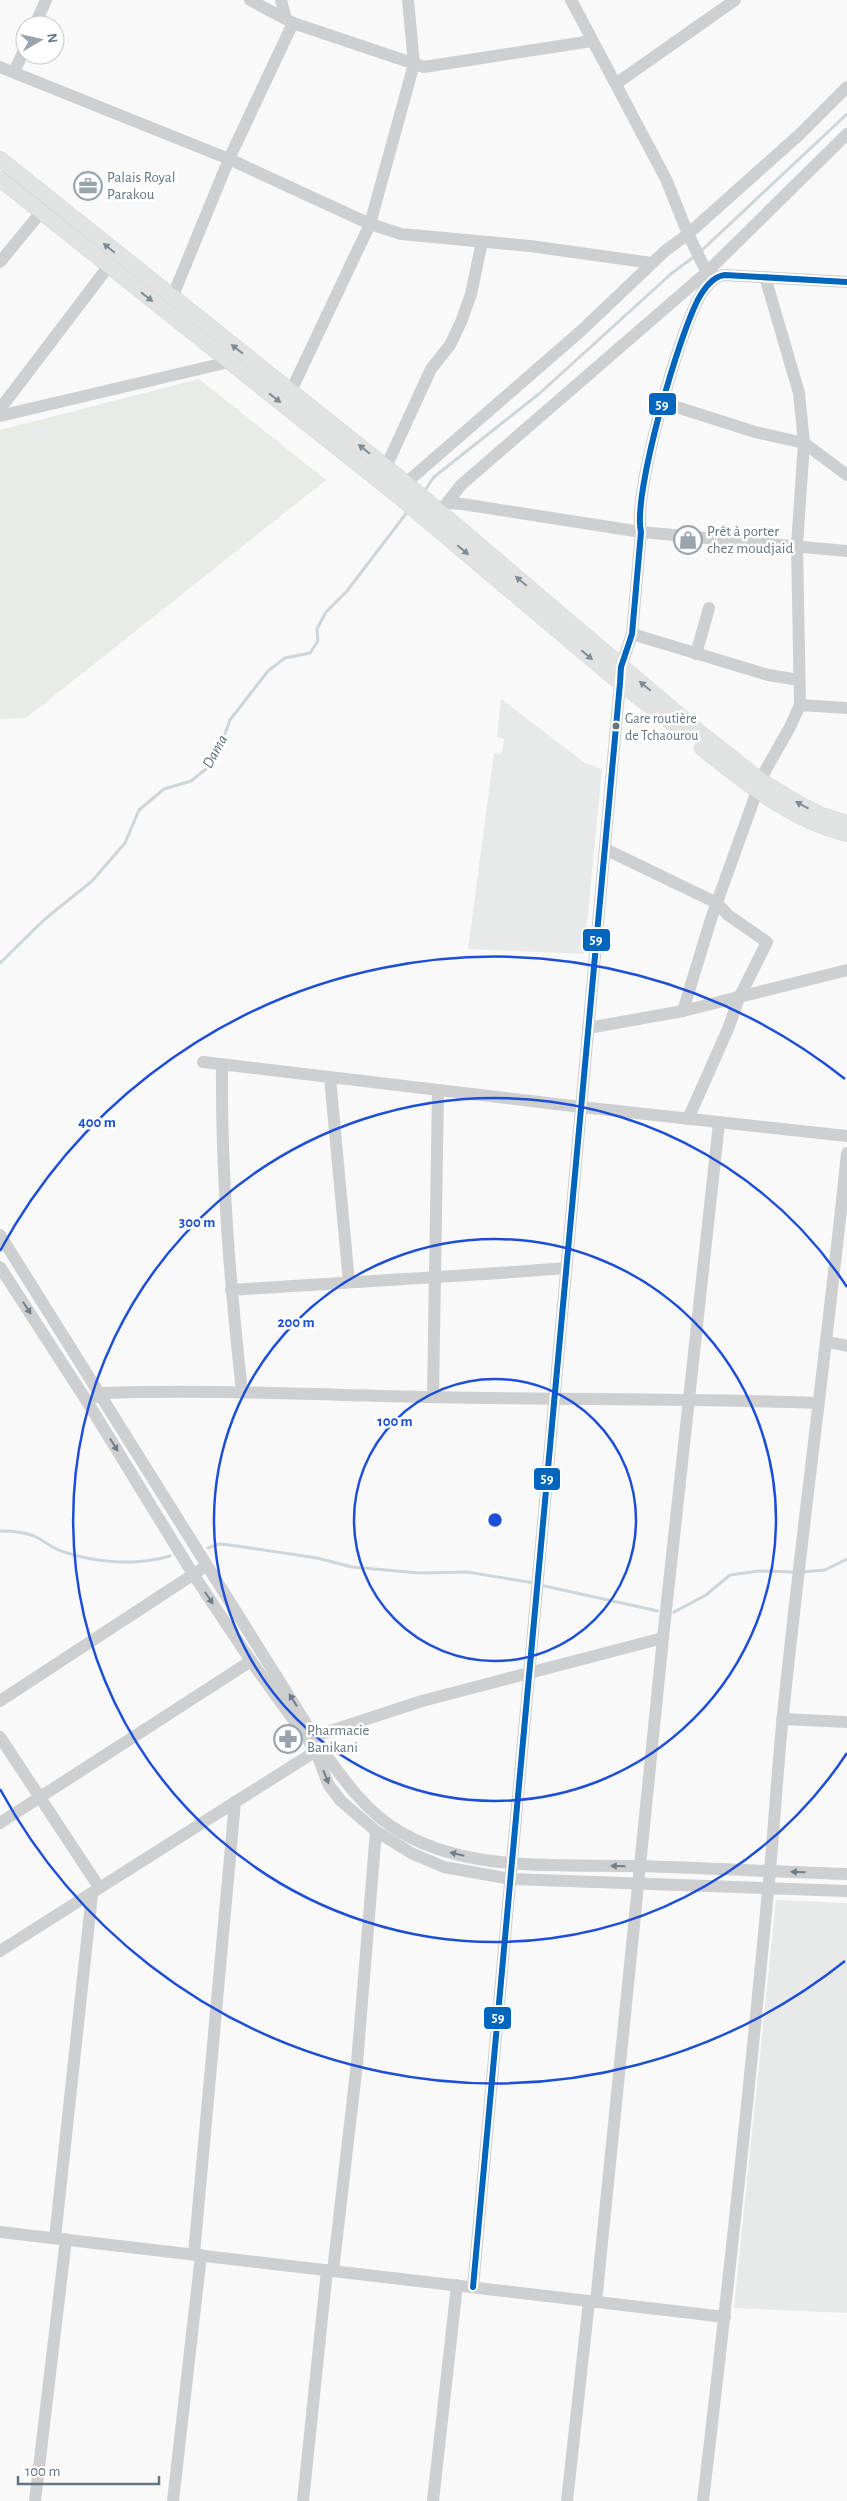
<svg xmlns="http://www.w3.org/2000/svg" width="847" height="2501" font-family="'Alegreya Sans',sans-serif">
  <style>
    .built { fill: #e8e9e9 }
    .green { fill: #e8ebe6 }
    .lines { fill: none; stroke-linecap: round; stroke-linejoin: round }
    .stream { stroke: #ced6d9; stroke-width: 3 }
    .major-casing { stroke: #d5d6d7; stroke-width: 16 }
    .minor { stroke: #cecfd0; stroke-width: 12 }
    .major { stroke: #e1e2e2; stroke-width: 15 }
    .bus-1-casing { stroke: #fff; stroke-width: 10 }
    .bus-1 { stroke: #0065bd; stroke-width: 6 }
    .oneway { fill: #7e8c96 }
    .oneway2 { fill: #707f8b }
    .ring { fill: none; stroke: #1d4ed8; stroke-width: 2.5 }
    .bus-dot { fill: #657683; stroke: #fff; stroke-width: 2 }
    .labels { text-anchor: middle; stroke-width: 5; stroke-linejoin: round; paint-order: stroke }
    .bus-label { font-size: 14px; fill: #657683; stroke: #fff; text-anchor: start }
    .poi-label { font-size: 15px; fill: #657683; stroke: #fff; text-anchor: start }
    .water-label { font-size: 16px; font-style: italic; fill: #60757c; stroke: #fff }
    .centre { fill: #1d4ed8; stroke: #fff; stroke-width: 2.5 }
    .ring-label { font-size: 15px; text-anchor: middle; font-weight: bold; fill: #1d4ed8; stroke: #fff; stroke-width: 5; stroke-linejoin: round; paint-order: stroke }
    .line-badge { stroke: #fff; stroke-width: 2 }
    .badge-label { font-size: 14px; text-anchor: middle; font-weight: bold; fill: #fff }
  </style>
  <rect width="100%" height="100%" fill="#f9f9f9"/>
  <g class="built">
    <polygon points="501,699 585,763 602,769 584,954 468,949 494,753 502,754 504,739 497,737"/>
    <polygon points="776,1900 847,1903 847,2313 734,2308"/>
  </g>
  <polygon class="green" points="199,379 326,480 26,718 0,719 0,430"/>
  <g class="lines">
    <g class="stream">
      <polyline points="700,252 847,114"/>
      <polyline points="423,493 434,477 540,393 672,273 695,256"/>
      <polyline points="0,963 45,919 92,881 125,843 139,810 164,789 191,781 206,769 220,747 230,720 268,671 285,658 310,653 318,641 317,629 326,612 347,591 408,511"/>
      <path d="M0,1531c11,0 24,1 34,5 11,5 19,13 30,16 33,11 73,14 106,4"/>
      <polyline points="208,1548 219,1544 230,1545 317,1558 352,1567 419,1573 467,1572 534,1583"/>
      <polyline points="801,1572 825,1570 847,1559"/>
      <polyline points="540,1585 658,1611"/>
      <polyline points="674,1612 706,1595 730,1575 759,1571 795,1572"/>
    </g>
    <defs>
      <g id="major">
        <polyline points="0,159 406,483 698,731 760,780 799,804 821,815 847,823"/>
        <polyline points="0,179 397,495 620,683 677,727"/>
        <path d="M702,748c45,36 88,72 145,86"/>
      </g>
    </defs>
    <use href="#major" class="major-casing"/>
    <g class="minor">
      <polyline points="250,0 293,23 424,67 592,41"/>
      <polyline points="281,0 286,19"/>
      <polyline points="571,0 666,179 688,234 710,279"/>
      <polyline points="35,25 46,0"/>
      <polyline points="0,67 229,159 370,224 401,234 530,246 652,263"/>
      <polyline points="14,72 25,48"/>
      <polyline points="617,83 735,0"/>
      <polyline points="0,262 51,200"/>
      <polyline points="172,298 229,159 293,23"/>
      <polyline points="291,391 370,224 414,64 408,0"/>
      <polyline points="664,403 755,432 804,443 847,475"/>
      <polyline points="0,409 108,267"/>
      <polyline points="0,416 229,362"/>
      <polyline points="386,467 431,369 450,345 461,322 471,294 482,242"/>
      <polyline points="406,483 582,330 665,251 688,234 800,134 847,87"/>
      <polyline points="447,503 461,485 707,272 847,134"/>
      <polyline points="442,508 447,503 462,504 641,532 847,551"/>
      <polyline points="632,634 768,675 799,680"/>
      <polyline points="696,654 709,608"/>
      <polyline points="800,705 847,708"/>
      <polyline points="760,780 790,727 800,705 797,545 804,443 799,393 765,277"/>
      <polyline points="605,849 717,903 728,915 767,942 739,998 728,1029 688,1119"/>
      <polyline points="683,1011 711,919 757,791"/>
      <polyline points="588,1028 683,1011 847,970"/>
      <polyline points="203,1062 581,1107 847,1136"/>
      <path d="M222,1064c-1,112 8,217 20,328"/>
      <polyline points="330,1078 349,1282"/>
      <path d="M0,1235l322,514c23,33 45,64 80,84 70,40 160,31 237,33 70,2 139,6 208,8"/>
      <polyline points="0,1267 88,1403 193,1574 251,1661 316,1751 328,1784 341,1801 376,1831 411,1853 444,1867 511,1879 847,1891"/>
      <path d="M231,1290c112,-8 224,-13 335,-22"/>
      <polyline points="828,1342 847,1346"/>
      <path d="M96,1397l5,-4c110,-4 221,2 331,4 129,3 257,1 385,6"/>
      <polyline points="433,1397 438,1090"/>
      <polyline points="0,1701 200,1570"/>
      <polyline points="782,1719 847,1722"/>
      <polyline points="315,1736 422,1701 663,1638"/>
      <polyline points="0,1737 99,1887"/>
      <polyline points="0,1823 251,1661"/>
      <polyline points="0,1951 316,1751 322,1749"/>
      <polyline points="0,2232 725,2317"/>
      <polyline points="55,2238 92,1894"/>
      <polyline points="194,2254 235,1802"/>
      <polyline points="333,2271 357,2063 376,1831"/>
      <path d="M473,2287l147,-1604 1,-16 11,-33 9,-102c-9,-37 39,-202 59,-236 6,-10 14,-20 25,-21l122,7"/>
      <polyline points="596,2302 663,1638 719,1123"/>
      <polyline points="35,2501 66,2239"/>
      <polyline points="173,2501 201,2255"/>
      <polyline points="303,2501 327,2270"/>
      <polyline points="433,2501 457,2285"/>
      <polyline points="567,2501 589,2301"/>
      <path d="M703,2501c24,-203 46,-406 65,-610 6,-59 9,-118 15,-176 19,-188 45,-375 64,-562"/>
    </g>
    <use href="#major" class="major"/>
    <defs>
      <path id="bus-1" d="M473,2287l147,-1604 1,-16 11,-33 9,-102c-9,-37 39,-202 59,-236 6,-10 14,-20 25,-21l122,7"/>
    </defs>
    <use href="#bus-1" class="bus-1-casing"/>
    <use href="#bus-1" class="bus-1"/>
  </g>
  <defs><path id="oneway-solid" d="M-6-.8H1V-3.2L6.5 0L1 3.2V.8H-6Z" transform="scale(1.25)"/></defs>
  <g class="oneway">
    <use href="#oneway-solid" transform="translate(109 248) rotate(-141)"/>
    <use href="#oneway-solid" transform="translate(147 297) rotate(38)"/>
    <use href="#oneway-solid" transform="translate(237 349) rotate(-142)"/>
    <use href="#oneway-solid" transform="translate(275 398) rotate(38)"/>
    <use href="#oneway-solid" transform="translate(364 449) rotate(-141)"/>
    <use href="#oneway-solid" transform="translate(463 550) rotate(40)"/>
    <use href="#oneway-solid" transform="translate(521 581) rotate(-140)"/>
    <use href="#oneway-solid" transform="translate(587 655) rotate(40)"/>
    <use href="#oneway-solid" transform="translate(645 686) rotate(-140)"/>
    <use href="#oneway-solid" transform="translate(802 805) rotate(-151)"/>
  </g>
  <g class="oneway2">
    <use href="#oneway-solid" transform="translate(27 1308) rotate(57)"/>
    <use href="#oneway-solid" transform="translate(114 1445) rotate(58)"/>
    <use href="#oneway-solid" transform="translate(209 1598) rotate(56)"/>
    <use href="#oneway-solid" transform="translate(293 1700) rotate(-122)"/>
    <use href="#oneway-solid" transform="translate(326 1777) rotate(68)"/>
    <use href="#oneway-solid" transform="translate(457 1854) rotate(-167)"/>
    <use href="#oneway-solid" transform="translate(618 1866) rotate(-178)"/>
    <use href="#oneway-solid" transform="translate(798 1872) rotate(-178)"/>
  </g>
  <g class="ring">
    <circle cx="495" cy="1520" r="141"/>
    <circle cx="495" cy="1520" r="281"/>
    <path d="M847 1753A422 422 0 1 1 847 1287"/>
    <path d="M845 1961A563 563 0 0 1 0 1789M0 1251A563 563 0 0 1 845 1079"/>
  </g>
  <defs>
    <symbol id="office-ring" viewBox="-11 -11 22 22"><circle r="9.5" fill="#fff" stroke="#99a4ac" stroke-width="1.5"/><path d="M-6-3h4V-5.5h4V-3h4V5H-6ZM-1-4.5V-3h2v-1.5ZM-6 0V1H6V0Z" fill="#99a4ac"/></symbol>
    <symbol id="shop-ring" viewBox="-11 -11 22 22"><circle r="9.5" fill="#fff" stroke="#99a4ac" stroke-width="1.5"/><path d="M-5-2.5h2.3a2.7 3.5 0 0 1 5.4 0H5L5.5 6h-11ZM-1.5-2.5h3a1.5 2.3 0 0 0-3 0Z" fill="#99a4ac"/></symbol>
    <symbol id="pharmacy-ring" viewBox="-11 -11 22 22"><circle r="9.5" fill="#fff" stroke="#99a4ac" stroke-width="1.5"/><path d="M-2-6h4v4h4v4h-4v4h-4v-4h-4v-4h4Z" fill="#99a4ac"/></symbol>
  </defs>
  <g fill-rule="evenodd">
    <use href="#office-ring" x="72" y="170" width="32" height="32"/>
    <use href="#shop-ring" x="672" y="524" width="32" height="32"/>
    <use href="#pharmacy-ring" x="272" y="1723" width="32" height="32"/>
  </g>
  <circle class="bus-dot" cx="616" cy="726" r="4.5"/>
  <g class="labels">
    <g class="bus-label">
      <text x="625" y="723">Gare routière<tspan x="625" dy="17">de Tchaourou</tspan></text>
    </g>
    <g class="poi-label">
      <text x="107" y="182">Palais Royal<tspan x="107" dy="17">Parakou</tspan></text>
      <text x="707" y="536">Prêt à porter<tspan x="707" dy="17">chez moudjaid</tspan></text>
      <text x="307" y="1735">Pharmacie<tspan x="307" dy="17">Banikani</tspan></text>
    </g>
    <g class="water-label">
      <text transform="translate(214 751) rotate(-61)" y="6">Dama</text>
    </g>
  </g>
  <circle cx="495" cy="1520" r="8" class="centre"/>
  <g class="ring-label">
    <text x="97" y="1127">400 m</text>
    <text x="197" y="1227">300 m</text>
    <text x="296" y="1327">200 m</text>
    <text x="395" y="1426">100 m</text>
  </g>
  <g class="line-badge">
    <rect x="648" y="392" width="29" height="24" rx="5" fill="#0065bd"/>
    <rect x="582" y="928" width="29" height="24" rx="5" fill="#0065bd"/>
    <rect x="533" y="1467" width="28" height="24" rx="5" fill="#0065bd"/>
    <rect x="483" y="2006" width="29" height="24" rx="5" fill="#0065bd"/>
  </g>
  <g class="badge-label">
    <text x="662" y="409">59</text>
    <text x="596" y="944">59</text>
    <text x="547" y="1483">59</text>
    <text x="498" y="2022">59</text>
  </g>
  <g transform="translate(40 40) rotate(81)"><circle r="24" fill="#ffffff" stroke="#c1c8cd"/>
  <path d="M0-4L9 19L0 12L-9 19Z" fill="#99a4ac"/>
  <text y="-8" font-size="14" font-weight="bold" text-anchor="middle" fill="#657683">N</text>
  </g>
  <path d="M18 2476v8h141v-8" fill="none" stroke="#657683" stroke-width="2.5"/>
  <text x="25" y="2476" font-size="15" fill="#657683" stroke="#ffffff" stroke-width="4" paint-order="stroke">100 m</text>
</svg>
